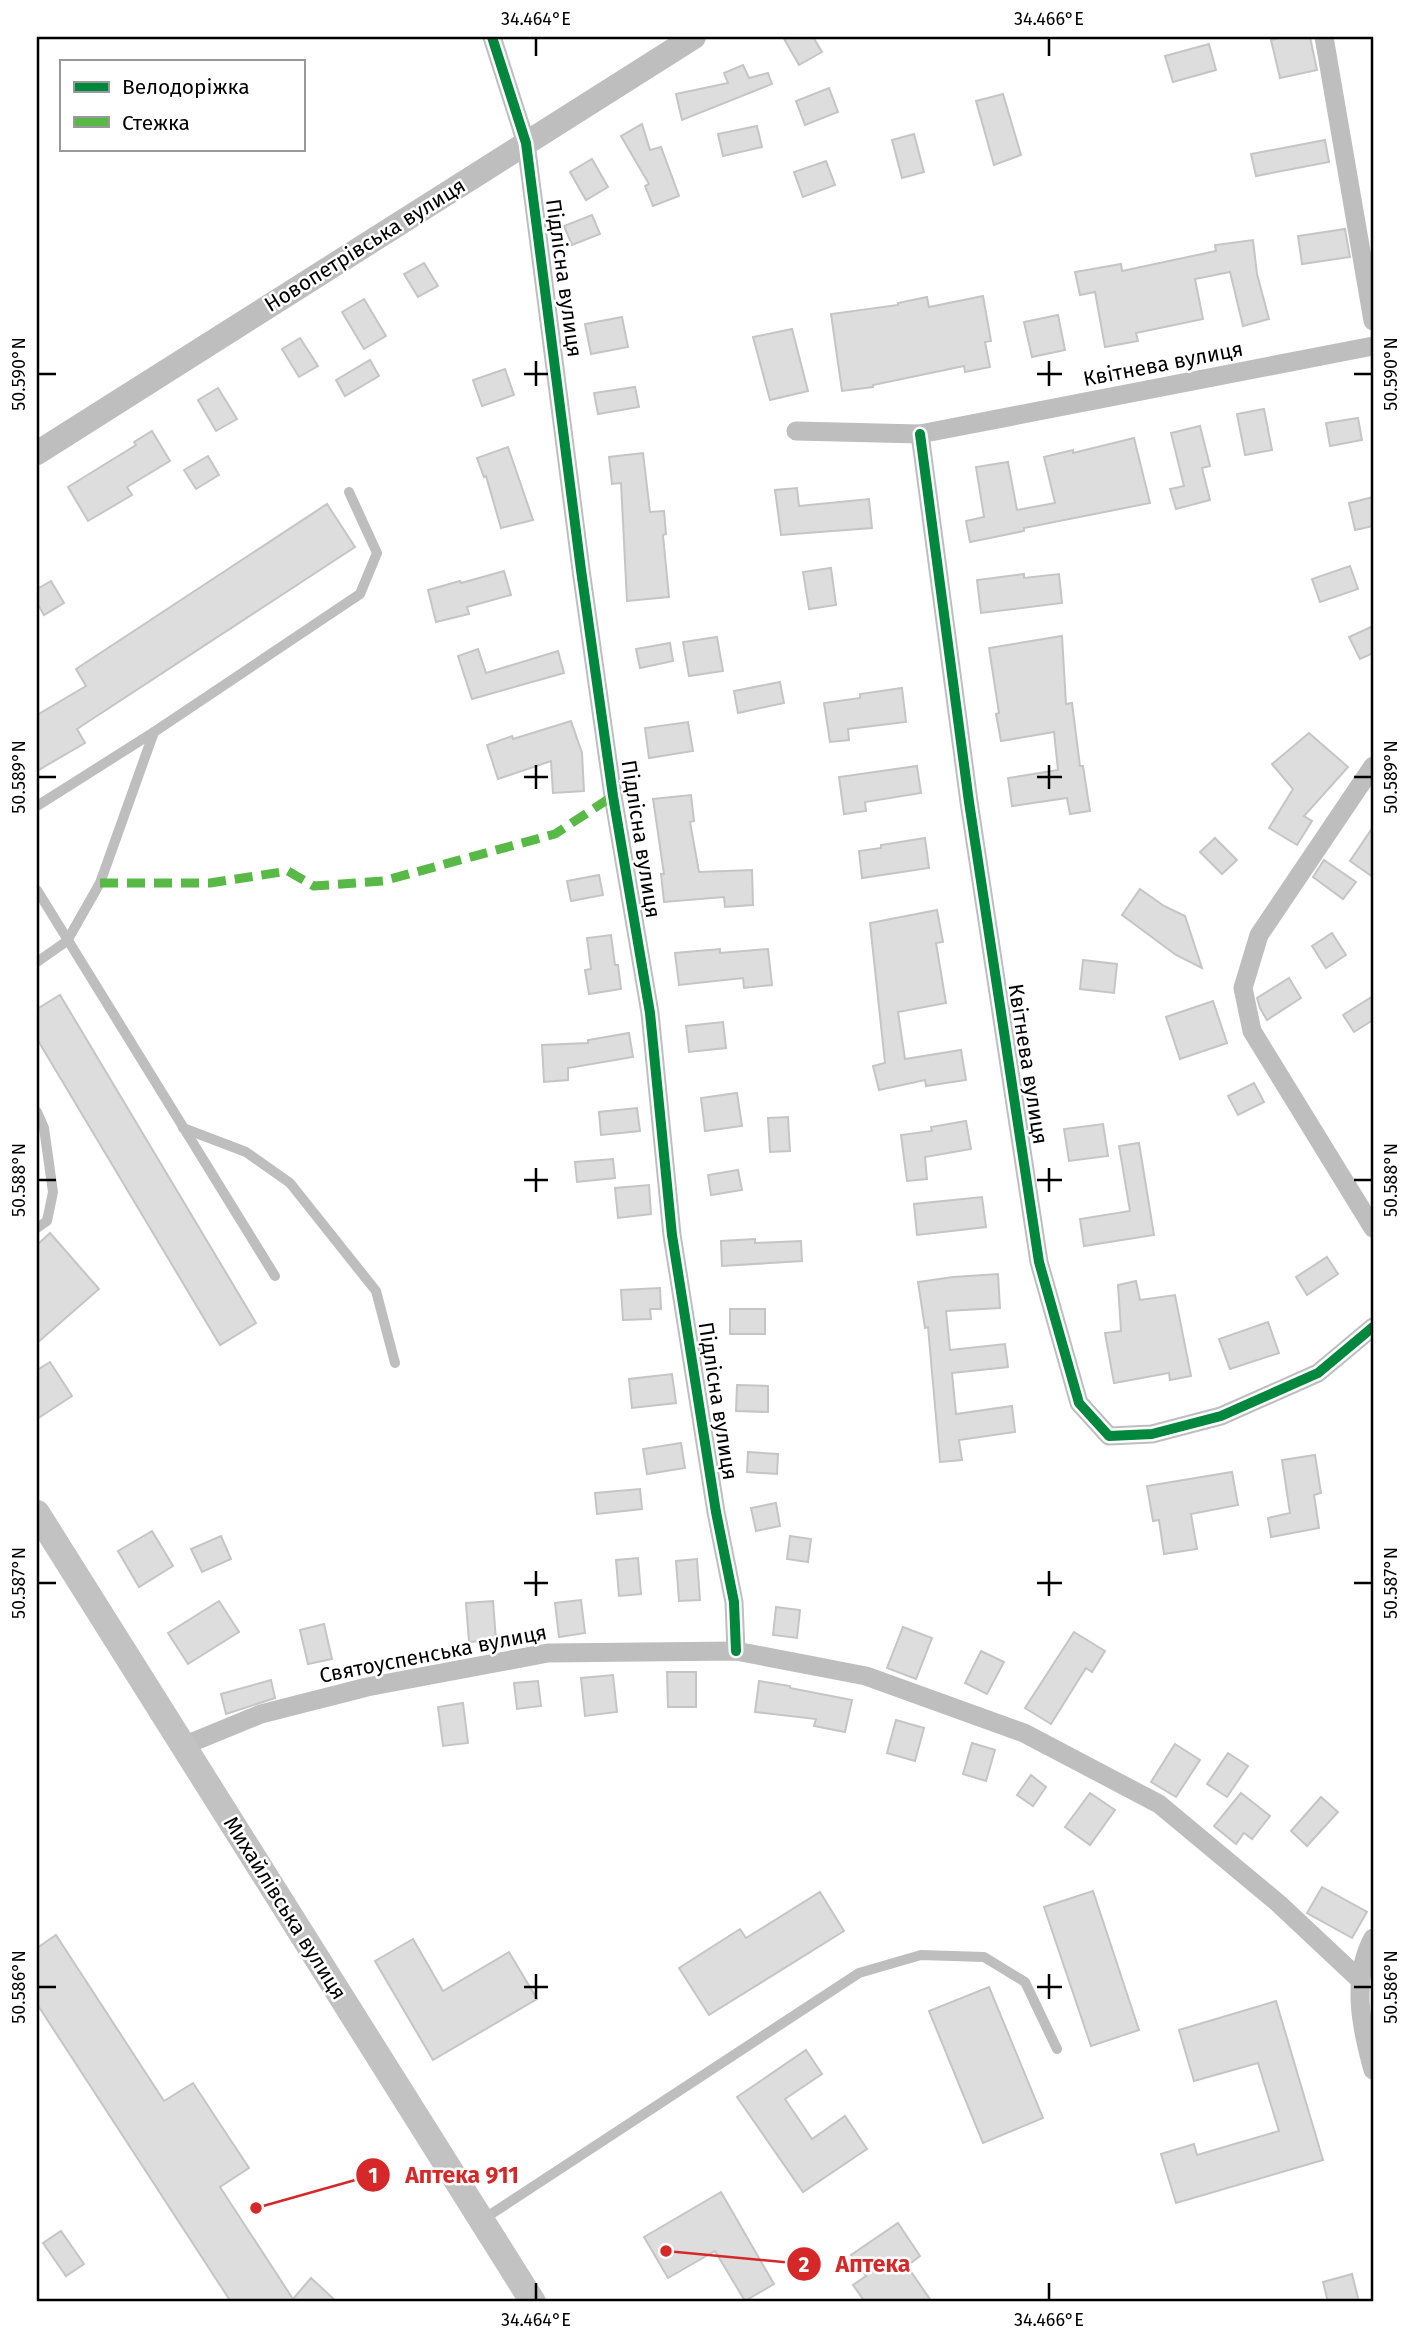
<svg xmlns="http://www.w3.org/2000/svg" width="1410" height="2339" font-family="'Fira Sans',sans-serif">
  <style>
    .building { fill: #ddd; stroke: #c5c5c5; stroke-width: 2 }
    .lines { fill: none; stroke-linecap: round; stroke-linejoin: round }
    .service { stroke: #bebebe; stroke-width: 10 }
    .minor { stroke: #bebebe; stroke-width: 19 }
    .tertiary { stroke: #bebebe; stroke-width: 24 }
    .secondary { stroke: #c2c2c2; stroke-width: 26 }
    .quiet { stroke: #58b947; stroke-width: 9; stroke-dasharray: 18 9; stroke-linecap: butt }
    .cycleway-casing { stroke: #fff; stroke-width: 15 }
    .cycleway { stroke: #00873e; stroke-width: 10 }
    .ticks { fill: none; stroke: #000; stroke-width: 2.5 }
    .labels { text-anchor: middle; stroke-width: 5; stroke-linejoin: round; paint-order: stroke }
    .street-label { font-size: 21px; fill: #000; stroke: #fff }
    .leader { fill: none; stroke: #d62828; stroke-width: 2.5 }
    .callout-dot { fill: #d62828; stroke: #fff; stroke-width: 2.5 }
    .mark-label { font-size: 21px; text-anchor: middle; font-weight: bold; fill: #fff }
    .callout-label { font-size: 23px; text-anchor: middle; font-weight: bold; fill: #d62828; stroke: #fff; stroke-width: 5; stroke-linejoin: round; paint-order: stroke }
    .neatline { fill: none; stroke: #000; stroke-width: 2.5 }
    .ticks-label { font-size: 18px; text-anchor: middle; fill: #000 }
  </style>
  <rect width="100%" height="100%" fill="#fff"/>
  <g class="building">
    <polygon points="783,37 813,37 822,52 799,65"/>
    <polygon points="1284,37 1310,37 1317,70 1280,78 1271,40"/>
    <polygon points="1209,44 1216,70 1173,82 1165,56"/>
    <polygon points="743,65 749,78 768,73 772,84 682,120 676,94 728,83 724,73"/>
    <polygon points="829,88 838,112 805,125 796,101"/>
    <polygon points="1003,94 1021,155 994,165 976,101"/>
    <polygon points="642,124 650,150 661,147 679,196 653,206 645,186 649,184 621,136"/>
    <polygon points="757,126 762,147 723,156 718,134"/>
    <polygon points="914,134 924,172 902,178 892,140"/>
    <polygon points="1325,140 1329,162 1256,176 1251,154"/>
    <polygon points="592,159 608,187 586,200 570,172"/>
    <polygon points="826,161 835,185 803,197 794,172"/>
    <polygon points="592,215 600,234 572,245 564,226"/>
    <polygon points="1345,229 1350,257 1302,264 1298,236"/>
    <polygon points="1253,240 1257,274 1269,319 1243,326 1230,272 1195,279 1203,319 1136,333 1138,341 1105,347 1095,292 1080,295 1075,272 1121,264 1122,271 1216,251 1215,245"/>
    <polygon points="424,263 438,286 418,297 404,274"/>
    <polygon points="983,296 991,341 985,342 990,367 965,372 964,366 873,385 873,387 842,391 831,314 898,305 898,303 927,297 929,307"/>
    <polygon points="364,299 386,336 364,349 342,312"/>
    <polygon points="1058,315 1065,350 1032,357 1024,322"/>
    <polygon points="622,317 628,347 591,354 585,324"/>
    <polygon points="792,329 808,391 770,400 753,337"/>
    <polygon points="300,338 318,366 299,377 282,349"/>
    <polygon points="370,360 379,376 345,396 336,380"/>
    <polygon points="505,369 514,395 482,406 473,380"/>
    <polygon points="635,387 639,407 598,414 594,393"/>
    <polygon points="218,388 237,419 216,431 198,400"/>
    <polygon points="1264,409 1272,450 1245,455 1237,414"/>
    <polygon points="1358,418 1362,440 1330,446 1326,423"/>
    <polygon points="1200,426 1210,466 1202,468 1210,500 1176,509 1170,489 1184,486 1171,433"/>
    <polygon points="152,431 170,461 127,487 132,495 88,521 68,487 136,445 134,442"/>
    <polygon points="1134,438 1150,503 1024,528 1024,531 970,542 966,521 984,517 976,467 1008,462 1017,510 1055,503 1044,457 1073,450 1073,453"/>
    <polygon points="508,447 533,520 501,528 486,476 484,477 477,458"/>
    <polygon points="643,453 650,512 664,511 666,534 663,535 669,597 627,601 621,483 612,484 609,457"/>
    <polygon points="208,456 219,475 196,489 184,470"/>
    <polygon points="797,488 799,506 869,499 872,528 781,535 775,490"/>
    <polygon points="1373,497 1373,526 1355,530 1349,503"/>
    <polygon points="327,504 355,547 77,729 85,743 37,771 37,715 86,686 76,669"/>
    <polygon points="1350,566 1358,589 1320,602 1312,579"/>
    <polygon points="831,568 836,605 809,609 803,572"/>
    <polygon points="504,571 511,595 467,607 469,614 436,622 428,590 460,581 461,583"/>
    <polygon points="1024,574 1024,578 1059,574 1062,603 981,613 977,580"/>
    <polygon points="51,581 64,603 44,615 37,603 37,589"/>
    <polygon points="1373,626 1373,653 1360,659 1349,637"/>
    <polygon points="1062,636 1066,704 1072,703 1080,766 1083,766 1090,811 1070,814 1067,798 1012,806 1008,778 1058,770 1054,732 1001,741 996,714 999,713 989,648"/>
    <polygon points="717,637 723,671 689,676 683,642"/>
    <polygon points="670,643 673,661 640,668 636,649"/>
    <polygon points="478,649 486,673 558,651 564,673 472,699 458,656"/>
    <polygon points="780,682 784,703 738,713 734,691"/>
    <polygon points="902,688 906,722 848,729 849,740 830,742 824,703 860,698 860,694"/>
    <polygon points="571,721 582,753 584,791 553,793 551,761 498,779 487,745 512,736 513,739"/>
    <polygon points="688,722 693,751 649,758 645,728"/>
    <polygon points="1309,733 1348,767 1304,816 1312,821 1297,845 1269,828 1293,789 1272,764"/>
    <polygon points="917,766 921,793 865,802 866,811 844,814 839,777"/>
    <polygon points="691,795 694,821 690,822 699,872 752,870 753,905 725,907 724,897 664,902 661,874 664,874 653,799"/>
    <polygon points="1373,827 1373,877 1350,861"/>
    <polygon points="925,838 929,868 862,878 859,851 881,848 881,845"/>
    <polygon points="1215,838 1237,860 1222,874 1200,852"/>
    <polygon points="1324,860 1356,882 1343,899 1313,877"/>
    <polygon points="599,875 603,895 571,901 567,881"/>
    <polygon points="1140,889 1164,906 1185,916 1202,968 1176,955 1122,915"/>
    <polygon points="937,910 943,942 936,943 946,1003 898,1012 905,1059 961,1050 966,1080 926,1086 925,1080 879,1090 873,1066 885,1063 870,923"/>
    <polygon points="1332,933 1346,955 1326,968 1312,946"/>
    <polygon points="611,935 615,965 618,965 621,989 589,994 585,970 591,969 587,938"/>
    <polygon points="720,949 720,953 768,949 772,985 744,988 743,978 679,985 675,953"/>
    <polygon points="1083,960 1117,964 1114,993 1080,989"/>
    <polygon points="1289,978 1301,998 1267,1020 1260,1008 1257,998"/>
    <polygon points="60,995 256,1323 220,1345 37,1039 37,1009"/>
    <polygon points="1373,996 1373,1020 1354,1032 1343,1015"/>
    <polygon points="1213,1001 1227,1043 1180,1059 1166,1017"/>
    <polygon points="723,1022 726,1048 689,1052 686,1026"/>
    <polygon points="629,1033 633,1057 568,1068 568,1080 544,1082 542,1045 588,1043 588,1040"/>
    <polygon points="1254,1083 1264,1102 1238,1115 1228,1096"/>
    <polygon points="737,1093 742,1126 705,1131 701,1098"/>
    <polygon points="637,1108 640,1131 601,1135 599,1112"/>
    <polygon points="788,1117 790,1151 770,1152 768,1118"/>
    <polygon points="966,1121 971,1149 925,1157 927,1179 907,1181 901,1135 932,1131 931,1127"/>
    <polygon points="1103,1124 1108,1156 1069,1161 1064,1129"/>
    <polygon points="1139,1143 1154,1235 1084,1246 1080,1219 1130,1211 1119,1146"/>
    <polygon points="613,1159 615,1178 577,1182 575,1162"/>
    <polygon points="738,1170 742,1190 711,1195 708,1175"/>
    <polygon points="649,1185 651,1214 618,1218 615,1188"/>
    <polygon points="982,1197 986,1227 917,1235 914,1204"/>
    <polygon points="50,1233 99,1289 37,1343 37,1245"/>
    <polygon points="755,1239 755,1243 801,1241 802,1261 722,1266 721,1241"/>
    <polygon points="1327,1257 1338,1274 1307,1295 1296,1277"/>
    <polygon points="998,1274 1000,1308 946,1311 950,1350 1005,1344 1008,1367 952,1373 956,1414 1012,1406 1015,1432 959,1440 962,1460 940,1462 928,1327 925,1328 918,1282 953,1277"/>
    <polygon points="1136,1281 1140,1300 1175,1295 1191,1376 1170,1380 1169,1373 1114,1383 1105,1333 1121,1331 1118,1285"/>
    <polygon points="660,1288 661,1309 650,1309 651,1319 623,1320 621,1290"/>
    <rect x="730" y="1309" width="35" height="25"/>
    <polygon points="1268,1322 1279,1353 1230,1369 1219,1339"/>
    <polygon points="50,1362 72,1396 37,1419 37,1370"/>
    <polygon points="672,1374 676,1403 632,1408 629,1379"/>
    <polygon points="737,1385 768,1386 768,1412 736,1411"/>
    <polygon points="681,1443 685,1468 647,1474 643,1449"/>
    <polygon points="748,1452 778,1454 777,1474 747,1472"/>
    <polygon points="1315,1455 1321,1493 1314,1495 1319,1528 1271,1537 1268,1518 1290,1513 1282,1460"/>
    <polygon points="1232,1472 1238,1505 1191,1514 1197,1549 1164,1554 1159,1520 1153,1521 1147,1486"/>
    <polygon points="640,1489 642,1509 597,1514 595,1493"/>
    <polygon points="776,1503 780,1526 756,1531 751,1508"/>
    <polygon points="152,1531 173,1566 139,1587 118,1551"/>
    <polygon points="221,1536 231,1559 202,1572 191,1549"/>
    <polygon points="790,1536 811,1539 808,1562 787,1559"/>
    <polygon points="638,1558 641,1594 619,1596 616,1560"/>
    <polygon points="697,1559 700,1600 679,1601 676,1561"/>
    <polygon points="581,1600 585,1633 559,1637 555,1603"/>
    <polygon points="219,1601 239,1632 188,1664 168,1633"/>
    <polygon points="493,1601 496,1640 469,1642 466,1603"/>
    <polygon points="776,1607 800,1610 797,1638 773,1635"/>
    <polygon points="324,1624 332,1659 308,1664 300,1630"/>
    <polygon points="903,1627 932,1638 916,1679 887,1668"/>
    <polygon points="1074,1632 1105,1651 1092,1672 1086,1668 1051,1724 1025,1708"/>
    <polygon points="981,1651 1004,1662 987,1694 965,1683"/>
    <polygon points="667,1672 696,1672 696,1707 668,1707"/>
    <polygon points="613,1675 617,1712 585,1716 581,1678"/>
    <polygon points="271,1680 275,1698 226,1714 221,1694"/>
    <polygon points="538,1681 541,1706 517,1709 514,1683"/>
    <polygon points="759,1681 790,1686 790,1688 852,1700 845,1732 814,1726 816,1719 755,1712"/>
    <polygon points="463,1703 468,1743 443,1746 438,1707"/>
    <polygon points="896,1720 924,1728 915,1761 887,1753"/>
    <polygon points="972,1743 995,1750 986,1781 963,1774"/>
    <polygon points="1175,1744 1200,1760 1176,1797 1151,1782"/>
    <polygon points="1228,1753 1248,1766 1227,1797 1207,1784"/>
    <polygon points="1031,1775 1046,1787 1033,1806 1017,1795"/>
    <polygon points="1090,1793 1115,1810 1090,1845 1065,1827"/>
    <polygon points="1241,1793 1270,1816 1252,1839 1244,1833 1236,1844 1214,1826"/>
    <polygon points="1321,1797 1338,1812 1307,1846 1291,1831"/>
    <polygon points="1322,1887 1367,1912 1352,1938 1307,1913"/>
    <polygon points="1093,1891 1139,2030 1091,2046 1044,1907"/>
    <polygon points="820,1892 844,1931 709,2015 679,1968 740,1929 746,1938"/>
    <polygon points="56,1935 164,2101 193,2083 249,2168 220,2187 293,2299 311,2278 337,2302 231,2302 37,2004 37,1948"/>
    <polygon points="413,1939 443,1991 509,1952 537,1999 433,2060 375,1961"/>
    <polygon points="989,1987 1043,2118 983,2143 929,2011"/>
    <polygon points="1276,2001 1323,2160 1176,2203 1161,2154 1194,2144 1197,2155 1279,2131 1258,2063 1194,2081 1179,2030"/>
    <polygon points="806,2050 822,2074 785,2099 812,2139 845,2116 867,2149 803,2192 737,2097"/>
    <polygon points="721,2192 774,2284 745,2301 715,2251 668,2278 644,2237"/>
    <polygon points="898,2223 920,2256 907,2266 932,2302 865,2302 853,2285 866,2276 851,2255"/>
    <polygon points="61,2231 84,2264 66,2276 43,2243"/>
    <polygon points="1352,2274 1359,2302 1328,2302 1323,2282"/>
  </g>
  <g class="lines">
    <g class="service">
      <polyline points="37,806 154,732"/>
      <polyline points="37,890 275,1276"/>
      <polyline points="37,962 67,941 100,883 154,732 360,594 377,553 349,492"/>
      <polyline points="37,1112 44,1128 53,1192 47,1221 37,1228"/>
      <polyline points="183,1128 246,1152 290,1183 376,1291 395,1363"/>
      <polyline points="482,2220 859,1973 921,1955 984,1957 1025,1982 1057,2049"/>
    </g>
    <g class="minor">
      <polyline points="492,37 526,143 581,570 613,796 650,1013 672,1235 716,1512 734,1602 736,1651"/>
      <polyline points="1324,37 1373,321"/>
      <polyline points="796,431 920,434 1373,346"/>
      <polyline points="920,434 969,802 1039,1262 1079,1403 1109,1436 1152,1434 1221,1416 1318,1373 1373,1327"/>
      <polyline points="1373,766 1259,935 1243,988 1252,1031 1373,1228"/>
      <polyline points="183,1746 261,1714 367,1687 548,1653 736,1651 866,1676 1024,1733 1159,1804 1278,1903 1359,1979"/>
      <path d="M1373,1938c-22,41 -12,89 0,132"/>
    </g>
    <polyline class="tertiary" points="37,453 694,37"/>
    <polyline class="secondary" points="37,1513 533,2302"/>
    <polyline class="quiet" points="100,883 210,883 288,871 314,886 383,881 555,834 613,796"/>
    <defs>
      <g id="cycleway">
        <polyline points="492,37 526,143 581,570 613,796 650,1013 672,1235 716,1512 734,1602 736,1651"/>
        <polyline points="920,434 969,802 1039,1262 1079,1403 1109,1436 1152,1434 1221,1416 1318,1373 1373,1327"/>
      </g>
    </defs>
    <use href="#cycleway" class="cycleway-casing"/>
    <use href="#cycleway" class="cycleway"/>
  </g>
  <path class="ticks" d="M536,38v18M1049,38v18M536,361v25M1049,361v25M38,374h18M524,374h24M1037,374h25M1354,374h18M536,765v24M1049,765v24M38,777h18M524,777h24M1037,777h25M1354,777h18M536,1168v24M1049,1168v24M38,1180h18M524,1180h24M1037,1180h25M1354,1180h18M536,1571v25M1049,1571v25M38,1583h18M524,1583h24M1037,1583h25M1354,1583h18M536,1974v25M1049,1974v25M38,1987h18M524,1987h24M1037,1987h25M1354,1987h18M536,2283v17M1049,2283v17"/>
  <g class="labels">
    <g class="street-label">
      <text transform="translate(365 245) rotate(-32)" y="7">Новопетрівська вулиця</text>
      <text transform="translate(564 278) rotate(82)" y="7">Підлісна вулиця</text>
      <text transform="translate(1163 364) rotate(-11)" y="7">Квітнева вулиця</text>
      <text transform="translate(641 839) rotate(81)" y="7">Підлісна вулиця</text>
      <text transform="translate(1028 1064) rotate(81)" y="7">Квітнева вулиця</text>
      <text transform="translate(718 1401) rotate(81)" y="7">Підлісна вулиця</text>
      <text transform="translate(433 1654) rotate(-11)" y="7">Святоуспенська вулиця</text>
      <text transform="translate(285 1908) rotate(58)" y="7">Михайлівська вулиця</text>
    </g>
  </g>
  <path class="leader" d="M256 2208L373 2175M666 2251L804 2264"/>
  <g class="callout-dot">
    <circle cx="256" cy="2208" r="7"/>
    <circle cx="666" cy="2251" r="7"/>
    <circle cx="373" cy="2175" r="18"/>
    <circle cx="804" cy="2264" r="18"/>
  </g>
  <g class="mark-label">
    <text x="373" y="2183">1</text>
    <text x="804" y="2272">2</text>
  </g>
  <g class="callout-label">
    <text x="462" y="2183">Аптека 911</text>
    <text x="873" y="2272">Аптека</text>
  </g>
  <rect width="1410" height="2339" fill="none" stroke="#ffffff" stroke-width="77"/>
  <rect x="60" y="60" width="245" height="91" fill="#ffffff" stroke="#999999" stroke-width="2"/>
  <rect x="74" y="82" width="35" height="10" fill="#00873e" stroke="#999999" stroke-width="2"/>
  <text x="122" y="94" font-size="21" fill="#000000">Велодоріжка</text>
  <rect x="74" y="117" width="35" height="10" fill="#58b947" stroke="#999999" stroke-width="2"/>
  <text x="122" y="130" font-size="21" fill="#000000">Стежка</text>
  <rect x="38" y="38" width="1334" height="2262" class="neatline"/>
  <g class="ticks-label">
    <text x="536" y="25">34.464°E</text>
    <text x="1049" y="25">34.466°E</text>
    <text transform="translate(19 374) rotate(-90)" y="6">50.590°N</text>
    <text transform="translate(1391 374) rotate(-90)" y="6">50.590°N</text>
    <text transform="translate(19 777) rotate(-90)" y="6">50.589°N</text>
    <text transform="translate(1391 777) rotate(-90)" y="6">50.589°N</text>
    <text transform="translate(19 1180) rotate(-90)" y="6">50.588°N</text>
    <text transform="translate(1391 1180) rotate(-90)" y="6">50.588°N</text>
    <text transform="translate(19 1583) rotate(-90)" y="6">50.587°N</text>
    <text transform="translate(1391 1583) rotate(-90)" y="6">50.587°N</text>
    <text transform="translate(19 1987) rotate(-90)" y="6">50.586°N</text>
    <text transform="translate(1391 1987) rotate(-90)" y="6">50.586°N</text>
    <text x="536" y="2326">34.464°E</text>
    <text x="1049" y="2326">34.466°E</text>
  </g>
</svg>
